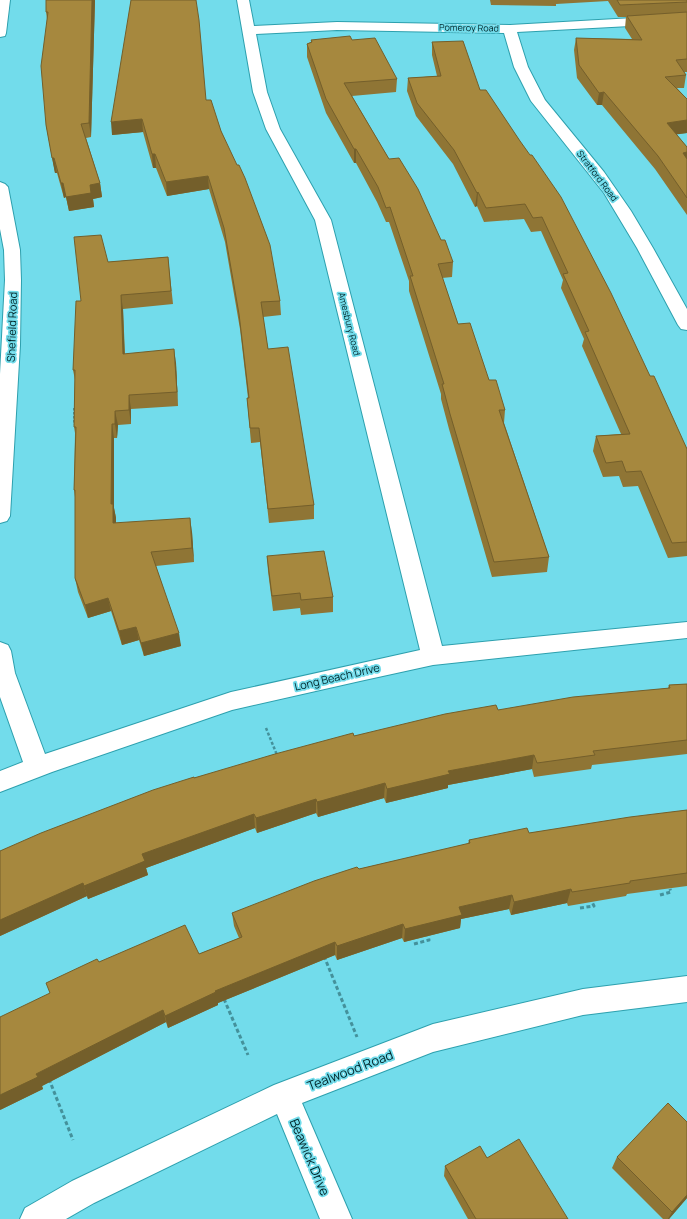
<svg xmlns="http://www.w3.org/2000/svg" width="687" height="1219" font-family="Manrope,sans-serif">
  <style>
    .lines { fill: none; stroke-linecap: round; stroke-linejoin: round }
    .street-casing { stroke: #2da0ae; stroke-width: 2 }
    .path-far2 { stroke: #44919b; stroke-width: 2; stroke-dasharray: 2.5 1.5; stroke-linecap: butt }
    .path-far1 { stroke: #44919b; stroke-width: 2.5; stroke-dasharray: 3 2; stroke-linecap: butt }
    .path { stroke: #44919b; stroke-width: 3; stroke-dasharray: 4 2.5; stroke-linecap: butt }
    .street { fill: #fff; fill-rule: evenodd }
    .wall { fill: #8f7535 }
    .shaded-wall { fill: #745f2b }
    .building { fill: #a6883e; stroke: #745f2b }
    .labels { text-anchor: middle; stroke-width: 3.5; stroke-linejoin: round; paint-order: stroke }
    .far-street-label { font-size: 9px; fill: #012428; stroke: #72dceb }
    .street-label { font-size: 11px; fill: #012428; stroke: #72dceb }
    .near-street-label { font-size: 13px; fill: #012428; stroke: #72dceb }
  </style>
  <rect width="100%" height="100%" fill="#72dceb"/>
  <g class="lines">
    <defs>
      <g id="street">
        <polygon points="0,0 10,0 6,33 5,36 0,37"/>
        <polygon points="237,0 249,0 254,26 337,22 510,25 687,15 687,23 517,32 528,67 545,100 604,172 631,211 653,248 687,309 687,330 681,329 678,325 637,248 604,193 531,101 514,67 504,33 337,30 256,34 267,92 280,129 331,220 442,646 687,622 687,638 433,665 360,681 232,710 52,772 0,792 0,771 23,762 0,697 0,642 8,645 11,651 15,673 45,754 231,692 420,650 315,220 266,129 253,92"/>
        <polygon points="0,182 5,184 8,187 20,250 21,280 20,345 10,516 7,521 0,523 0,374 5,280 4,250 0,229"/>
        <polygon points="687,976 687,1002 583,1015 433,1052 302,1103 352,1219 320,1219 277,1114 94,1203 66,1219 20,1219 25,1208 72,1181 274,1085 433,1024 583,989"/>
      </g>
    </defs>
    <use href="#street" class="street-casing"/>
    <polyline class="path-far2" points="74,408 74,424 77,425"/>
    <polyline class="path-far1" points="266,728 277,755"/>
    <g class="path">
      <polyline points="660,895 671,892 670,889"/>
      <polyline points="580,908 594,906 592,902"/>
      <polyline points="414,944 429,940 428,936"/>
      <polyline points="324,956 357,1037"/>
      <polyline points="224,999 248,1055"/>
      <polyline points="49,1079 73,1140"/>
    </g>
    <use href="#street" class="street"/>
  </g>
  <g class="wall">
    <polygon points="95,0 91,137 86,138 100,183 102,197 93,199 94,207 69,211 66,197 64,198 57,173 55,173 46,125 47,19 46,12"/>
    <polygon points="131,0 206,100 221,131 280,301 281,315 263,317 268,349 314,505 314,519 269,523 260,442 251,443 247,398 248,398 240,329 225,242 209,189 167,196 156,168 153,168 143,132 112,135"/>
    <polygon points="490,0 687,0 687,72 684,72 686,75 684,88 677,88 687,99 687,133 676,134 687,147 687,215 655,169 602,105 597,105 577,78 574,50 576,38 632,39 625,28 626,17 618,17 608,1 556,4 556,6 491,5"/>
    <polygon points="311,40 352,40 397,79 396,92 352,96 389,159 441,240 453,262 452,277 442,278 458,324 505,410 504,423 549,557 547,572 492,577 449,429 441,399 441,394 409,291 409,281 389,222 386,222 377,202 356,163 354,163 326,113 307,57 307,44 311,42"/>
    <polygon points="432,42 480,90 650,376 687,449 687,556 668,558 638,486 623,487 619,476 603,477 593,451 596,436 621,434 582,346 584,339 561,288 563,280 541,231 531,232 524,219 484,222 477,206 475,207 453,164 416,116 407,91 408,78 437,76 432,55"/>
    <polygon points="168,257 173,304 123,309 125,354 176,363 178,406 131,409 131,424 118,425 117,438 114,438 114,508 116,518 116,523 192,532 194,562 156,566 181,646 144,656 139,640 122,645 111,611 88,618 78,592 75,578 75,497 74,490 75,433 74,427 75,380 73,370 81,301 108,262"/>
    <polygon points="267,556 333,597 333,612 301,615 300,608 273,611 268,571"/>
    <polygon points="687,684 687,754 592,765 591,769 534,777 532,769 448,785 448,788 386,803 384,798 318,817 316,813 257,833 255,828 146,868 148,875 88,899 87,896 0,936 0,851 194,778 354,736 498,710 668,688 669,685"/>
    <polygon points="687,810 687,886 627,894 626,896 568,906 567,903 511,915 509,909 461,919 460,928 404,942 402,938 337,960 335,955 218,1003 218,1005 168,1028 166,1022 42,1086 43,1089 0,1110 99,962 199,954 239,938 234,926 232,913 359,869 468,844 469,840 529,833"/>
    <polygon points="687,1122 687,1198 669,1219 663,1219 612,1168 617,1157"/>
    <polygon points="487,1158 568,1219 468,1219 444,1176 445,1166"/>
  </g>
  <g class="shaded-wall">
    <polygon points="92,0 95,0 91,137 89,123"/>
    <polygon points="604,92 602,105 597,105 599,93"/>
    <polygon points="142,119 143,132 112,135 111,122"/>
    <polygon points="687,120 687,133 665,136 667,123"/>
    <rect x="354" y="149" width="2" height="14"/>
    <polygon points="687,152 687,165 683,153"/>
    <polygon points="152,154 155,154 156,168 153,168"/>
    <polygon points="52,158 54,158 57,173 55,173"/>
    <polygon points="208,176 209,189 167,196 166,182"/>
    <polygon points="61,183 63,183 66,197 64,198"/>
    <polygon points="100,183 102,197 93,199 94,207 69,211 66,197 90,185"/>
    <polygon points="478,192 477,206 475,207 477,193"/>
    <polygon points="121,295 123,309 125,368 123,354"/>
    <polygon points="174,349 176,363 178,406 177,392"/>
    <polygon points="129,395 131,409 131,424 129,410"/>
    <polygon points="115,411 118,425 117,438 115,424"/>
    <polygon points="112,424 114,438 114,508 116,518 116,537 113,523 111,504"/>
    <polygon points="190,518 192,532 194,562 192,548"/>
    <polygon points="108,598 111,611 88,618 85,605"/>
    <polygon points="136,627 139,640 122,645 119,631"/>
    <polygon points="179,633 181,646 144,656 141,643"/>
    <polygon points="534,755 532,769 448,785 448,788 386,803 387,789 448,771"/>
    <polygon points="385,783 384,798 318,817 317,802"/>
    <polygon points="316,799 316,813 257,833 256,818"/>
    <polygon points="254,814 255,828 146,868 148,875 88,899 84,886 142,854"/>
    <polygon points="83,883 87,896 0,936 0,920"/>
    <polygon points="571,889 567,903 511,915 514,902"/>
    <polygon points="512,895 509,909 461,919 460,928 404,942 405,929 459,907"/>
    <polygon points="403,924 402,938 337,960 337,946"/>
    <polygon points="335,942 335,955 218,1003 218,1005 168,1028 165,1016 215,991"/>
    <polygon points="163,1010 166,1022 42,1086 43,1089 0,1110 0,1095 36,1074"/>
    <polygon points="687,1195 687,1198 669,1219 668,1219 672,1212"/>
  </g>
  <g class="building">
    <polygon points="46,0 92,0 89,123 81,124 100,183 90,185 91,193 66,197 63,183 61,183 54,158 52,158 46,125 41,66 48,12 46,12"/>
    <polygon points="131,0 196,0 199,20 206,100 211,100 221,131 237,165 239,165 245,178 270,245 280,301 261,302 268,349 288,347 314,505 268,509 259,428 250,428 247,398 249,398 239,314 224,228 208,176 166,182 155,154 152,154 142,119 111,122"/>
    <polygon points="617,0 687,0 687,2 620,5"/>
    <polygon points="687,12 687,59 676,60 686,75 665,77 687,99 687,120 667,123 687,147 687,152 683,153 687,159 687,198 658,156 604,92 599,93 579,65 576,38 642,40 627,16"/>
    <polygon points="350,36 352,40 375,38 397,79 344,83 389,159 399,158 418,189 441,240 445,240 453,262 438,264 458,324 470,323 489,380 496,380 505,410 499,410 549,557 494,562 450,414 442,384 444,384 410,276 413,276 390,207 386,208 378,187 356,149 354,149 326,99 307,44 312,42 311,40"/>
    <polygon points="463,41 480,90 486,90 520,141 530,155 532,155 561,197 611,293 650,376 654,376 687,449 687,542 672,543 641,471 626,472 622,461 606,463 596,436 630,434 585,332 589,331 563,274 568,273 542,217 533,218 525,204 486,208 478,192 477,193 454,150 417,103 408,78 441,76 432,42"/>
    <polygon points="101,235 108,262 168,257 171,291 121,295 123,354 174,349 177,392 129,395 129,410 115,411 115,424 112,424 111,504 113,504 113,523 190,518 192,548 151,552 179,633 141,643 136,627 119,631 108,598 85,605 75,578 75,490 74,490 76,427 74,427 75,370 73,370 76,301 81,301 74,237"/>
    <polygon points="324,551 333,597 301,600 300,593 272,596 267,556"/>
    <polygon points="687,684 687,740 593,751 595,755 537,763 534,755 448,771 450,774 387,789 385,783 317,802 316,799 256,818 254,814 142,854 145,861 84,886 83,883 0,920 0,851 41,833 153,790 194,777 194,778 275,754 353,733 354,736 445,714 496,705 498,710 573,697 670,688 669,685"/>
    <polygon points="687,810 687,873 630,881 630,883 572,892 571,889 514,902 512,895 459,907 462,915 405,929 403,924 337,946 335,942 215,991 216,992 165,1016 163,1010 36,1074 38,1077 0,1095 0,1017 50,993 46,983 97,959 99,962 185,925 199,954 242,937 232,913 314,881 357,867 359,869 470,843 469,840 527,828 529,833 630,817"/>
    <polygon points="668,1103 687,1122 687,1195 672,1212 617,1157"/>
    <polygon points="519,1139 568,1219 476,1219 445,1166 480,1146 487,1158"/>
  </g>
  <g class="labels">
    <g class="far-street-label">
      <text transform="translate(469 28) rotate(1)" y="3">Pomeroy Road</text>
      <text transform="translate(597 176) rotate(53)" y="3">Stratford Road</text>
      <text transform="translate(349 324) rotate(76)" y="3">Amesbury Road</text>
    </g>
    <g class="street-label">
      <text transform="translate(12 327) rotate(-88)" y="4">Shefield Road</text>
      <text transform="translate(337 677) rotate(-13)" y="4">Long Beach Drive</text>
    </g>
    <g class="near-street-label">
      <text transform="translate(350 1070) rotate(-21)" y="5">Tealwood Road</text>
      <text transform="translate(310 1157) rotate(67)" y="5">Beawick Drive</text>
    </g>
  </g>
</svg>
